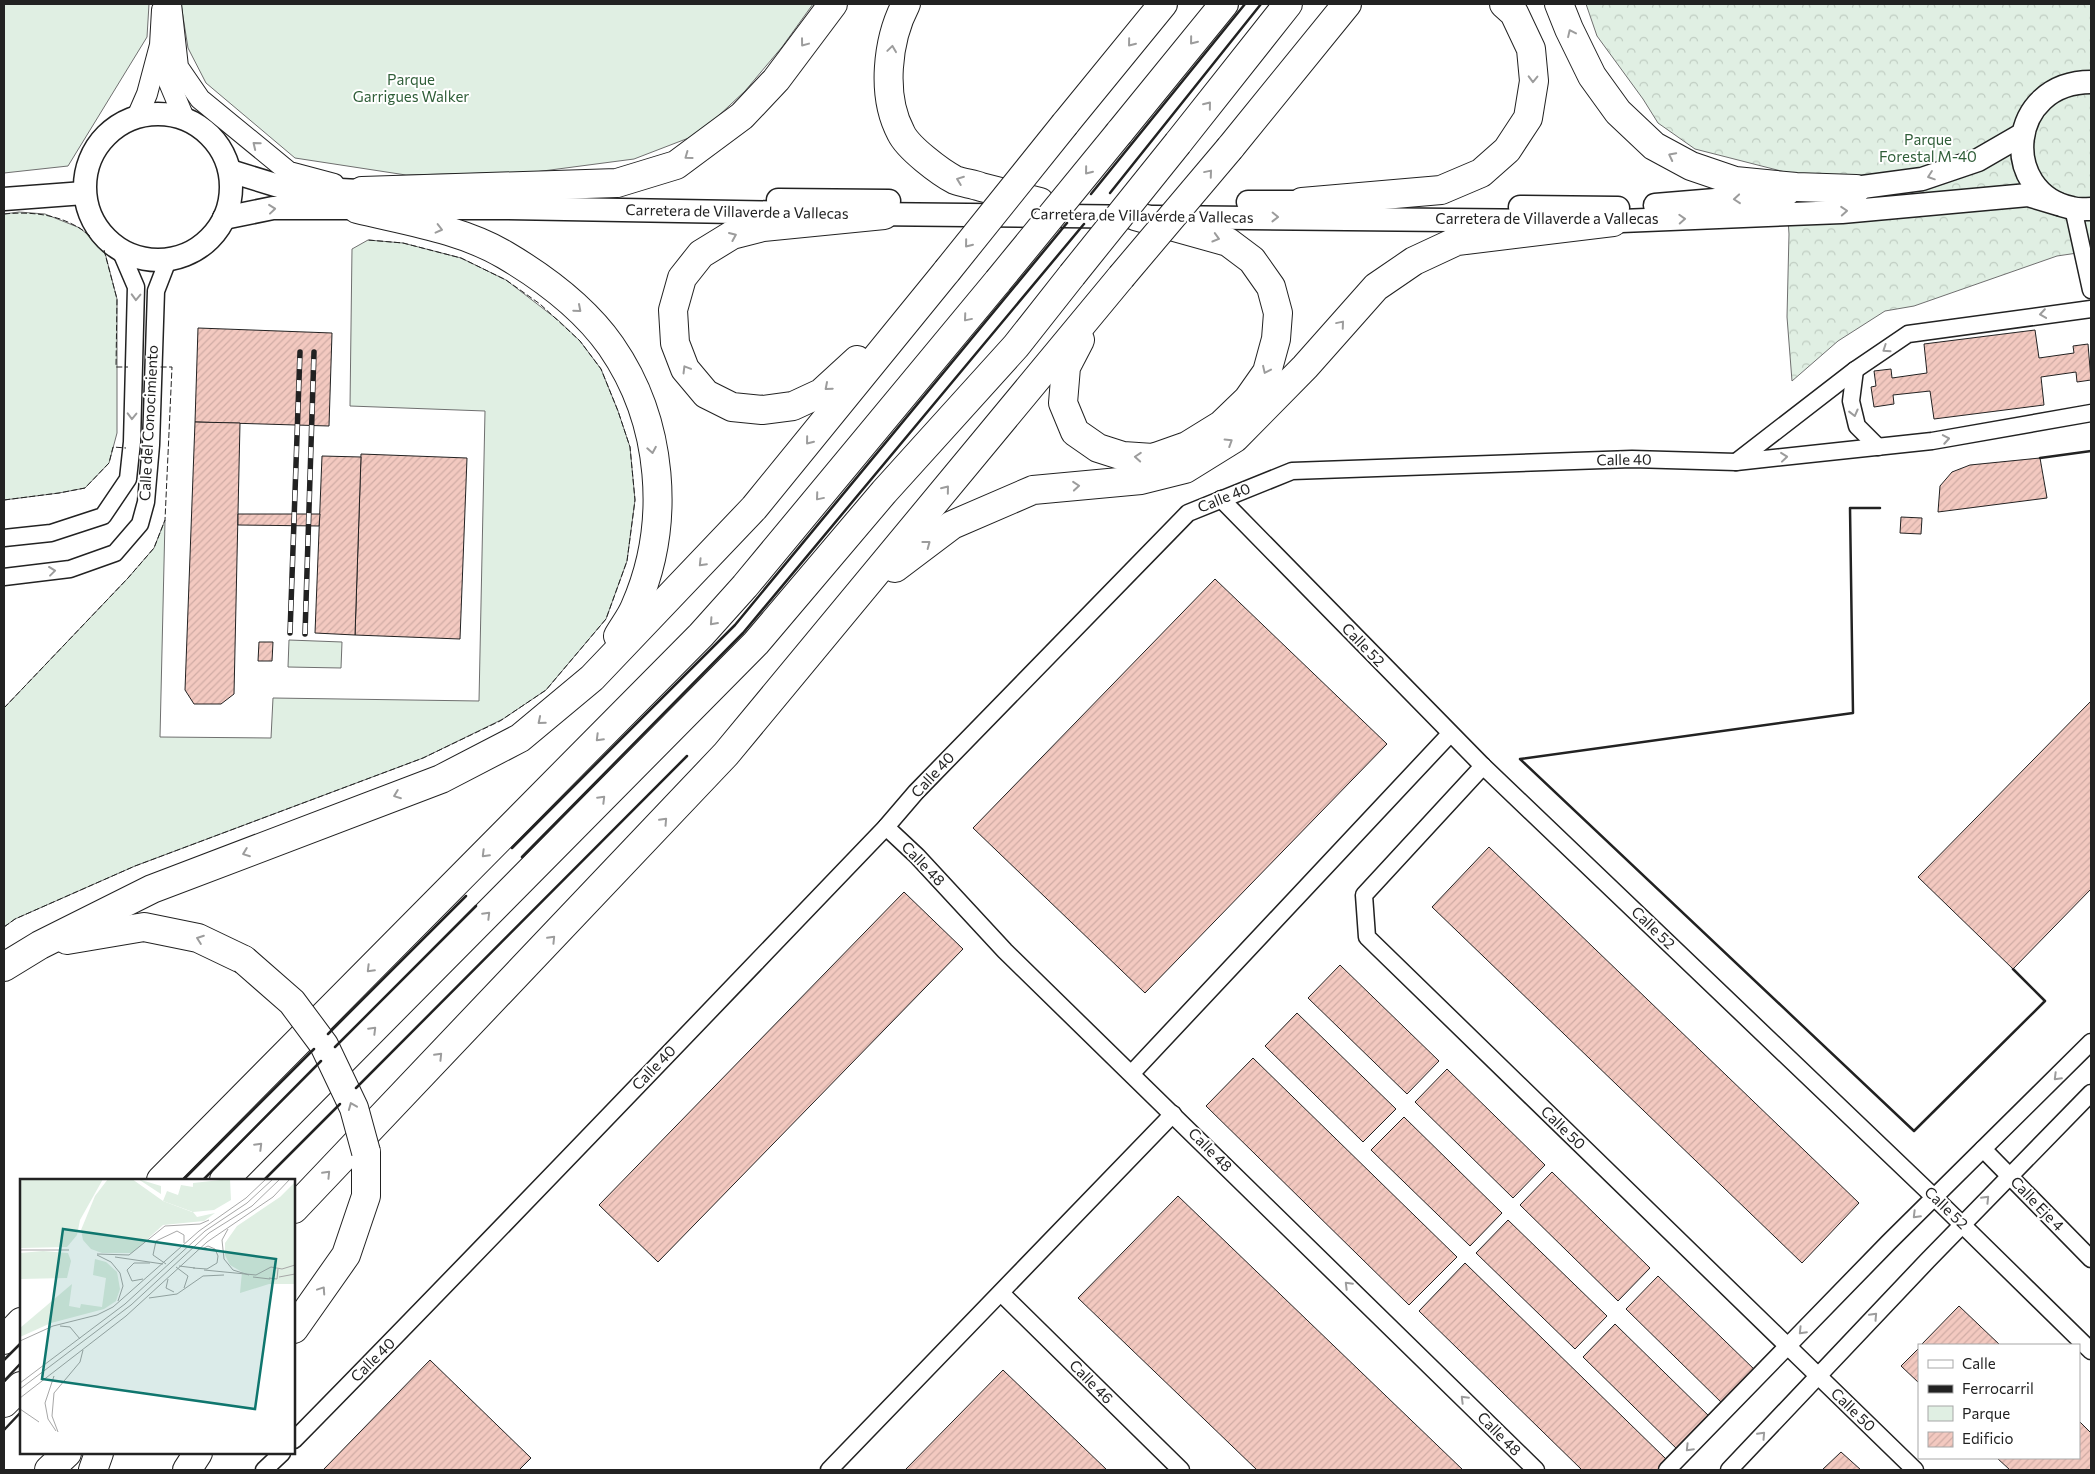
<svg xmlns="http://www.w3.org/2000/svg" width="2095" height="1474" font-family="Commissioner,sans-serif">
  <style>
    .forest { fill: url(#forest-crowns); stroke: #6f6f6f }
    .park { fill: #e0efe3; stroke: #6f6f6f }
    .building { fill: url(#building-hatch); stroke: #222 }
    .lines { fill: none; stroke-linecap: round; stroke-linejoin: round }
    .minor-casing { stroke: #222; stroke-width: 19 }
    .tertiary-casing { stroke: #222; stroke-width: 22 }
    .secondary-casing { stroke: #222; stroke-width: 25 }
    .motorway-casing { stroke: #222; stroke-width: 30 }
    .minor { stroke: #fff; stroke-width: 16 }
    .tertiary { stroke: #fff; stroke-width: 20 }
    .secondary { stroke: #fff; stroke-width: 22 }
    .motorway { stroke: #fff; stroke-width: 28 }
    .rail-casing { stroke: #222; stroke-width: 5.5 }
    .rail { stroke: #fff; stroke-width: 4; stroke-dasharray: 11; stroke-linecap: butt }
    .motorway-bridge-casing { stroke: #222; stroke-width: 30; stroke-linecap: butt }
    .motorway-bridge { stroke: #fff; stroke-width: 28 }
    .fence { stroke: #222; stroke-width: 1; stroke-dasharray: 6 2.5; stroke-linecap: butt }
    .wall { stroke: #222; stroke-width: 2.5 }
    .oneway { stroke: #9c9c9c }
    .labels { text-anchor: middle; stroke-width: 4; stroke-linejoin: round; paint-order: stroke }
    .park-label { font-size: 15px; fill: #2f5e38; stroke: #fff }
    .street-label { font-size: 15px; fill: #222; stroke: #fff }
    .inset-road { fill: none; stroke: #a7a7a7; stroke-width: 1 }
    .view { fill: #0f766e; fill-opacity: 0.15; stroke: #0f766e; stroke-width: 2.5 }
    .inset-edge { fill: none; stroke: #222; stroke-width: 2.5 }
  </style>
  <defs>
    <pattern id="forest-crowns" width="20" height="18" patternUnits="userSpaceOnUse" patternTransform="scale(1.25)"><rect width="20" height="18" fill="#e0efe3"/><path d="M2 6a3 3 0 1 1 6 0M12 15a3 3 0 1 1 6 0" fill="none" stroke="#c0cdc2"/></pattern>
    <pattern id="building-hatch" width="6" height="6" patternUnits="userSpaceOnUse" patternTransform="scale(1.25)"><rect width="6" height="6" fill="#f3c9c0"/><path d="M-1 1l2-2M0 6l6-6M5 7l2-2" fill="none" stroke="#d0aca5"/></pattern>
  </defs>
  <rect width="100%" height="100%" fill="#fff"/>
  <polygon class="forest" points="1586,4 2091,4 2091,251 2057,256 1914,306 1885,311 1838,341 1792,381 1787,317 1789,234 1785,172 1695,149 1658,123 1643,99 1597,36"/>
  <g class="park">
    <polygon points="4,4 149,4 147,37 68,166 4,173"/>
    <polygon points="181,4 813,4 782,47 745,91 699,134 634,159 535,172 406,175 295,158 206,83 188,48"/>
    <polygon points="19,212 45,214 80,228 104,249 117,299 117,433 109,463 85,488 59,493 4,500 4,214"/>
    <polygon points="368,240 403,243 461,258 506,280 558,320 580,341 601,369 618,411 630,447 635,500 627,561 606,619 546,690 503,719 423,758 135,866 15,919 4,927 4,708 128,578 154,548 165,520 160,737 271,738 273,698 479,701 485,411 350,406 352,249"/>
    <polygon points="289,640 342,642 341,668 288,667"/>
  </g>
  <g class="building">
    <polygon points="198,328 332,333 329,426 195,422"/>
    <polygon points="2035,330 2039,358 2074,353 2073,346 2088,344 2091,380 2077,382 2076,372 2041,377 2044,405 1934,419 1930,391 1893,395 1894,404 1874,407 1871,387 1876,386 1874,371 1891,369 1892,378 1927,373 1924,344"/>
    <polygon points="195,422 240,423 234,694 221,704 194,704 185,690"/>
    <polygon points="361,454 467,458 460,639 355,635"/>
    <polygon points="322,456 361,457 355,635 315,633"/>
    <polygon points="2040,458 2047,498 1938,512 1940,486 1952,472 1970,465"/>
    <polygon points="238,514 320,514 319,526 238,525"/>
    <polygon points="1901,517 1922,518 1921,534 1900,533"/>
    <polygon points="1215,579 1387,744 1145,993 973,828"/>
    <polygon points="259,642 273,642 272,661 258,661"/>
    <polygon points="2091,701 2091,889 2013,969 1918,877"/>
    <polygon points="1489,847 1859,1203 1802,1263 1432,907"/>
    <polygon points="904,892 963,949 658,1262 599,1205"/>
    <polygon points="1340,965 1439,1061 1407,1094 1308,998"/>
    <polygon points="1297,1013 1396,1109 1363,1142 1265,1046"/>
    <polygon points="1253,1058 1457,1257 1409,1305 1206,1106"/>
    <polygon points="1447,1069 1545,1165 1513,1198 1415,1102"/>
    <polygon points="1404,1117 1502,1213 1470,1246 1371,1150"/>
    <polygon points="1552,1172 1650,1268 1618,1301 1520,1205"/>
    <polygon points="1178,1196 1463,1470 1257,1470 1078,1298"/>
    <polygon points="1508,1220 1607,1316 1575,1349 1476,1253"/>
    <polygon points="1465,1263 1667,1460 1657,1470 1582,1470 1419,1311"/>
    <polygon points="1658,1276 1757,1372 1724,1405 1626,1309"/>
    <polygon points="1959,1306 2000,1345 1921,1345"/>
    <polygon points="1615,1324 1713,1420 1681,1453 1583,1357"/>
    <polygon points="1919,1348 1919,1383 1901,1366"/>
    <polygon points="430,1360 531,1458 519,1470 323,1470"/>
    <polygon points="1003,1370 1107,1470 905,1470"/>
    <polygon points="2079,1421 2091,1433 2091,1470 2010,1470 1997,1458 2079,1458"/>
    <polygon points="1841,1452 1861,1470 1822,1470"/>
  </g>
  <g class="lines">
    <defs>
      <g id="minor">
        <polyline points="2073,208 2091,290"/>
        <polyline points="1855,370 1851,401 1857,426 1878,447"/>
        <polyline points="1736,462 1855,370 1908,334 2091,309"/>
        <polyline points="1221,499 1483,766 1934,1197 2091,1351"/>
        <polyline points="4,538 51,533 103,516 128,479 132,442 136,287 121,252"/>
        <polyline points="4,577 70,569 115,553 140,524 146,502 151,445 156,291 168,260"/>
        <polyline points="1483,766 1364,895 1367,937 1915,1470"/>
        <polyline points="886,827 917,856 1005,951 1536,1470"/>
        <polyline points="1132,1073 1450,734"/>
        <polyline points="1983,1149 2091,1259"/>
        <polyline points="1001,1293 1181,1470"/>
        <path d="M294,1440c199,-202 395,-408 592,-613l30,-35 272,-279 104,-42 340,-12 104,3 196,-21 159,-28"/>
        <polyline points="264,1470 282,1453"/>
        <polyline points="829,1470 1173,1114"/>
        <polyline points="1667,1470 1889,1242 2091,1042"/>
        <polyline points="1729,1470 1928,1260 2091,1093"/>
      </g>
      <g id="tertiary">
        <polyline points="171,4 178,67 200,99 289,172 334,184"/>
        <polyline points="161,50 168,80 184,118"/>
        <polyline points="137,117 147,94 160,45 162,10"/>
      </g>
      <g id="secondary">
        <path d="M2091,82c-84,0 -92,111 -19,126 6,2 13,1 19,1"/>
        <circle cx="158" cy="187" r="73"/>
        <polyline points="230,171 282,187 379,192"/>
        <polyline points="1840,190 1922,179 1978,160 2023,134"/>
        <polyline points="4,199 84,193"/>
        <polyline points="778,200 889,201"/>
        <polyline points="1248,202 1319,202"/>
        <polyline points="1655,205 1788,194"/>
        <polyline points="1520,207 1618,208"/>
        <polyline points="867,214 1542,221"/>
        <polyline points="224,218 273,208 503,208 800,213"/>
        <polyline points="1597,222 1842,212 2028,195 2058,204"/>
      </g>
      <g id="motorway">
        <path d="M906,4c-19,36 -25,92 -5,129 7,15 39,39 54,47 8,3 18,4 26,7 20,5 40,10 59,15"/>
        <polyline points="1559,4 1569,29 1592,76 1618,112 1654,146 1691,166 1735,181 1796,187 1856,189"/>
        <polyline points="1065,124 1163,4"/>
        <polyline points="1119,133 1224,4"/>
        <polyline points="1178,143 1288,4"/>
        <polyline points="1230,148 1347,4"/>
        <polyline points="362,191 617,183 676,165 742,116 776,80 833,4"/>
        <polyline points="1302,202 1441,190 1481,173 1507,150 1528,118 1534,81 1531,49 1514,13 1504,4"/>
        <path d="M357,209c49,12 104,20 148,46 39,23 80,54 106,91 52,75 61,177 24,261 -4,10 -12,20 -17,29"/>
        <polyline points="1080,340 1066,367 1063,403 1075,432 1098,448 1123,456 1153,458 1187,446 1221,425 1248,399 1267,372 1276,339 1278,313 1271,287 1252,260 1228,242 1135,216"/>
        <polyline points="857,360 821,393 793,406 762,410 732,407 706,394 685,369 675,343 673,310 682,278 701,254 732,235 763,227 884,215"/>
        <polyline points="895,568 952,525 1033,490 1141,480 1185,469 1235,438 1305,367 1376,287 1414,261 1457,241 1613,222"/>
        <polyline points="67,940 144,927 198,938 244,960"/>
        <polyline points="4,967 40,945 152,889 441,779 520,738 592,678 754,508 947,271"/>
        <polyline points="161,1180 701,635 745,586 998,281"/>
        <polyline points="224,1180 756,643 884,492 1016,346 1072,275"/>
        <polyline points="294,1209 726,754 1121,277"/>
        <polyline points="294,1329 346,1255 366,1196 366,1152"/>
        <polyline points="4,1340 21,1322"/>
        <polyline points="4,1403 21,1386"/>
        <polyline points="49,1470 67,1453"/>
        <polyline points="93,1470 99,1453"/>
        <polyline points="187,1470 198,1453"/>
      </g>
    </defs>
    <use href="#minor" class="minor-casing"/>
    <use href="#tertiary" class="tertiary-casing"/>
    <use href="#secondary" class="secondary-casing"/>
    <use href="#motorway" class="motorway-casing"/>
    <use href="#minor" class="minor"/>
    <use href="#tertiary" class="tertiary"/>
    <use href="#secondary" class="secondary"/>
    <use href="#motorway" class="motorway"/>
    <defs>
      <g id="rail">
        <polyline points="290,633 300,352"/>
        <polyline points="305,634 314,352"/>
      </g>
    </defs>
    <use href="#rail" class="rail-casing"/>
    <use href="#rail" class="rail"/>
    <defs>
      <g id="motorway-bridge">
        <polyline points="947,271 1065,124"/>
        <polyline points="1072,275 1178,143"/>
        <polyline points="1121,277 1230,148"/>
        <polyline points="998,281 1119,133"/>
        <polyline points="244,960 292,1002 324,1045 354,1108 366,1152"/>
      </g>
    </defs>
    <use href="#motorway-bridge" class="motorway-bridge-casing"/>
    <use href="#motorway-bridge" class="motorway-bridge"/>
    <g class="fence">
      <path d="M4,214c30,-3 62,1 86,22"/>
      <polyline points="104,250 117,299 116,367 128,367"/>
      <polyline points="4,500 59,493 85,488 109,463 113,447 126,448"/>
      <polyline points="4,708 128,578 154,548 165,520 172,367 158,367"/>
      <polyline points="4,927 15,919 135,866 423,758 500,721 546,690 606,619 627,561 635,500 630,447 618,411 601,369 580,341 540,304 506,280 461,258 403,243 368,240"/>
    </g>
    <g class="wall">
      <polyline points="1110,193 1261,4"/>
      <polyline points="1091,194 1245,4"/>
      <polyline points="2040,458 2091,451"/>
      <polyline points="1880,508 1850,508 1853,713 1520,759 1914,1131 2045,1001 2013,969"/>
      <polyline points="512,848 735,625 1067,223"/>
      <polyline points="522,857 743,633 1084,224"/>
      <polyline points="328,1034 466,896"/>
      <polyline points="335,1047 476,906"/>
      <polyline points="356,1088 687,756"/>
      <polyline points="183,1180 314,1049"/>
      <polyline points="203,1180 321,1061"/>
      <polyline points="264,1180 340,1104"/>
      <polyline points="4,1360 21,1343"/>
      <polyline points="4,1381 21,1363"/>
      <polyline points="4,1430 21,1412"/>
    </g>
  </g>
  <defs><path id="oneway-chevron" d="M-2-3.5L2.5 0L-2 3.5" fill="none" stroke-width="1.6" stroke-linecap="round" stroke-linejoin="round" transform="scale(1.25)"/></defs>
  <g class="oneway">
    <use href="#oneway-chevron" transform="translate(1571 33) rotate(-115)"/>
    <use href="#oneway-chevron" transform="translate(1193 41) rotate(129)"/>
    <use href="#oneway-chevron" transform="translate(804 43) rotate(127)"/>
    <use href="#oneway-chevron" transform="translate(1131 43) rotate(129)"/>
    <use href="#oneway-chevron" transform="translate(892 49) rotate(-82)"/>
    <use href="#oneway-chevron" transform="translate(1533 79) rotate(91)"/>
    <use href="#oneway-chevron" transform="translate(1208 105) rotate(-51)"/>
    <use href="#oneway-chevron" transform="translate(256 145) rotate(-141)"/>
    <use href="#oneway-chevron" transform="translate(688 156) rotate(144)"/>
    <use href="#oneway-chevron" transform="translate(1672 156) rotate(-153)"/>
    <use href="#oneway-chevron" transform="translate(1088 171) rotate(129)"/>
    <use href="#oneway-chevron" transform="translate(1209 173) rotate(-50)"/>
    <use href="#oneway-chevron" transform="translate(1931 176) rotate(161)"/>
    <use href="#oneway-chevron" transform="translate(960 180) rotate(-159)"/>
    <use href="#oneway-chevron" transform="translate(1737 199) rotate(175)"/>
    <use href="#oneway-chevron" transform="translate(272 209) rotate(-6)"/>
    <use href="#oneway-chevron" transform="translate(1844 211) rotate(-4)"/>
    <use href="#oneway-chevron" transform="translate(1275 217) rotate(1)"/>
    <use href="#oneway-chevron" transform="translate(1682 219) rotate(-3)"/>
    <use href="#oneway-chevron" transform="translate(439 229) rotate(14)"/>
    <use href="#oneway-chevron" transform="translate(733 236) rotate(-23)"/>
    <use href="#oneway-chevron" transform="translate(1216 238) rotate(16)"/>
    <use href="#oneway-chevron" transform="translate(968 244) rotate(129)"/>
    <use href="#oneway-chevron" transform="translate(136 297) rotate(92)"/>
    <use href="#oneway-chevron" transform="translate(578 309) rotate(41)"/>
    <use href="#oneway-chevron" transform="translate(2043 314) rotate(172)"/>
    <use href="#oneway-chevron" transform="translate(967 318) rotate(130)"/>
    <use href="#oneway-chevron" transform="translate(1341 324) rotate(-50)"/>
    <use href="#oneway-chevron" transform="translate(1886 349) rotate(146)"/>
    <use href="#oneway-chevron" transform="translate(686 369) rotate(-121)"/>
    <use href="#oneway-chevron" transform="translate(1266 370) rotate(115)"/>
    <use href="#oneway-chevron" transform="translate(828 387) rotate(139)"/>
    <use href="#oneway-chevron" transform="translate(1854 413) rotate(76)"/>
    <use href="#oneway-chevron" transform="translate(132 416) rotate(91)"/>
    <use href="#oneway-chevron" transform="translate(1946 439) rotate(-10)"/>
    <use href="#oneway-chevron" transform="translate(809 441) rotate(129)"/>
    <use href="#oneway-chevron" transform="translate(1229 442) rotate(-32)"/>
    <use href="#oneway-chevron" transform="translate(652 450) rotate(80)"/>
    <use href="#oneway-chevron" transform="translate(1138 457) rotate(-176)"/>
    <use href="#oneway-chevron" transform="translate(1784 457) rotate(-6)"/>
    <use href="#oneway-chevron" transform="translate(1076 486) rotate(-5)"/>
    <use href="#oneway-chevron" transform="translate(946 489) rotate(-51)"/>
    <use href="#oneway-chevron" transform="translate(819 497) rotate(130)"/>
    <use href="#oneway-chevron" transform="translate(927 544) rotate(-37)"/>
    <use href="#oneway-chevron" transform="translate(702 563) rotate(134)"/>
    <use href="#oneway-chevron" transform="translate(52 571) rotate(-7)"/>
    <use href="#oneway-chevron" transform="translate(713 622) rotate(132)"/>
    <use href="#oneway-chevron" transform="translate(541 721) rotate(140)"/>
    <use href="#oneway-chevron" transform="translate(599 738) rotate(135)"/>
    <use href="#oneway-chevron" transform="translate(397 795) rotate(159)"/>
    <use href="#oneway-chevron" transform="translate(602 799) rotate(-45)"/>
    <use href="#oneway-chevron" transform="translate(664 821) rotate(-47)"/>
    <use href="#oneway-chevron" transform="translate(246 853) rotate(159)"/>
    <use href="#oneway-chevron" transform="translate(485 854) rotate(135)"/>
    <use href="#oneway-chevron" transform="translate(487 915) rotate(-45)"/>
    <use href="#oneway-chevron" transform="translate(200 939) rotate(-160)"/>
    <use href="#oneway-chevron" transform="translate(552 939) rotate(-46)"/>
    <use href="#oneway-chevron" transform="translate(370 969) rotate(135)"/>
    <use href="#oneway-chevron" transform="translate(373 1030) rotate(-45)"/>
    <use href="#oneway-chevron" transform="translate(439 1056) rotate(-46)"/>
    <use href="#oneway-chevron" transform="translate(2057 1077) rotate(135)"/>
    <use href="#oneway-chevron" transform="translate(352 1106) rotate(-112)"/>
    <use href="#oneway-chevron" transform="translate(259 1146) rotate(-45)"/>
    <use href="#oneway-chevron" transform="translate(327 1174) rotate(-46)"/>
    <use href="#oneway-chevron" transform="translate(1986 1199) rotate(-46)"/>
    <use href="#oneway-chevron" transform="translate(1916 1215) rotate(135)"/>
    <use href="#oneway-chevron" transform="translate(1348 1285) rotate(-135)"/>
    <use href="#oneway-chevron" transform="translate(322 1290) rotate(-56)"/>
    <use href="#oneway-chevron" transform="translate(1874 1316) rotate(-47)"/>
    <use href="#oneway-chevron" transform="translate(1802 1331) rotate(134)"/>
    <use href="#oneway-chevron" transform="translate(1464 1399) rotate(-135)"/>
    <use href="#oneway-chevron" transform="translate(1762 1435) rotate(-47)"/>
    <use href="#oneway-chevron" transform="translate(1689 1448) rotate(134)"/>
  </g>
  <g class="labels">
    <g class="park-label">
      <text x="411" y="85">Parque<tspan x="411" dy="17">Garrigues Walker</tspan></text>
      <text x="1928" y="145">Parque<tspan x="1928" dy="17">Forestal M-40</tspan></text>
    </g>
    <g class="street-label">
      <text transform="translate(737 212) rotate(1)" y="5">Carretera de Villaverde a Vallecas</text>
      <text transform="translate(1142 216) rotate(1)" y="5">Carretera de Villaverde a Vallecas</text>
      <text x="1547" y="224">Carretera de Villaverde a Vallecas</text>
      <text transform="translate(149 423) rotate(-87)" y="5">Calle del Conocimiento</text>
      <text transform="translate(1624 460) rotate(-1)" y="5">Calle 40</text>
      <text transform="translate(1224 498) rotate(-22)" y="5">Calle 40</text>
      <text transform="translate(1363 645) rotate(46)" y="5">Calle 52</text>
      <text transform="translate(933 775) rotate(-47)" y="5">Calle 40</text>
      <text transform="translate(923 864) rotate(46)" y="5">Calle 48</text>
      <text transform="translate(1653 928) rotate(44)" y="5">Calle 52</text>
      <text transform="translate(654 1068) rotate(-46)" y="5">Calle 40</text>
      <text transform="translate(1563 1128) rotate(44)" y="5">Calle 50</text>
      <text transform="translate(1210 1150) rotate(45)" y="5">Calle 48</text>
      <text transform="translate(2037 1204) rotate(46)" y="5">Calle Eje 4</text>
      <text transform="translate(1946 1208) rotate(44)" y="5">Calle 52</text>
      <text transform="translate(373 1360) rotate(-45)" y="5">Calle 40</text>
      <text transform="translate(1091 1382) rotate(45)" y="5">Calle 46</text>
      <text transform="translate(1853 1410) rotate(44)" y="5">Calle 50</text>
      <text transform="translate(1499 1434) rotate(45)" y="5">Calle 48</text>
    </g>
  </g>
  <g transform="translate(20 1179)">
    <rect width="275" height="275" fill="#fff"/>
    <path d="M275,3v102h-26l-29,9 2,-21 -12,-7 -5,-10v-12l12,-17 43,-29z" fill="#e0efe3"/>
    <path d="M0,0h83l-23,41 -3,15 -10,12 -47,1zM88,0h24l31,22 29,11 1,-29 37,-4 1,21 -17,10 -21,2 4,5 18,-4 -11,8 -41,4 -31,28h-30l-11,-4 -8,-9 -2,-10 14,-34zM118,0l23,7v8zM23,72l25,2 3,8 -4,17 -47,1v-26zM75,80l11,3 11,10 3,17 -4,12 -12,8 -53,14 -31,14v-9l52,-44 -3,22 11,2 1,-4 21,3 4,-29 -13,-3z" fill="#e0efe3"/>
    <path d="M161,6l12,2v25l-30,-11 4,-10 11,4z" fill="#e0efe3"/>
    <path class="inset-road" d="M208,50l-6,11 2,19 9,11 16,5M0,71h49M77,75l32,1 36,-29 35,-2 9,-4M77,76l14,7 9,11 3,13 -5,15M95,78l48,7M146,85l-13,-9 3,-14 21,-10 7,4v8M159,87l16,2M156,88l12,9 -4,12M173,89l14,1 10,-6 1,-7 -3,-7 -7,-3 -6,3M184,91l52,5 15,-8 11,2 13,-4M233,98l17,2M259,98l16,-3M249,99l8,1 1,-10M123,100l-11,2 -5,-11 7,-7h16M148,100l-2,9 8,4M129,119l28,-4 26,-18 21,-1M40,147l10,1 10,12M0,162l33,-15 44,-11 16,-8 86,-76 47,-33 20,-19M34,197l-9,27 3,16 8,12M0,204l105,-79 80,-73 42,-28 26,-24M0,210l111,-84 78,-72 43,-27 28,-27M0,219l106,-82 81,-74 66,-45 17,-18M0,230l19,13M38,253l-6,-16 2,-23 26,-31 3,-12"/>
    <path class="view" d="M43,50l213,30 -21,150 -213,-30z"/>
    <rect width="275" height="275" class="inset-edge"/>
  </g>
  <rect width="2095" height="1474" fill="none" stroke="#222222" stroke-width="10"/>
  <rect x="1918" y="1344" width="162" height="115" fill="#ffffff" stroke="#a7a7a7"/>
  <rect x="1928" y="1360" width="25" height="8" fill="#ffffff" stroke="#a7a7a7"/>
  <text x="1962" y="1369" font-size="15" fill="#222222">Calle</text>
  <rect x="1928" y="1385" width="25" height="8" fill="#222222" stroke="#a7a7a7"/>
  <text x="1962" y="1394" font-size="15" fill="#222222">Ferrocarril</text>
  <rect x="1928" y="1406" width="25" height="15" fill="#e0efe3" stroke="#a7a7a7"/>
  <text x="1962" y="1419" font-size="15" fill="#222222">Parque</text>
  <rect x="1928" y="1432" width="25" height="15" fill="url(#building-hatch)" stroke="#a7a7a7"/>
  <text x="1962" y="1444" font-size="15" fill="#222222">Edificio</text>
</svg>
